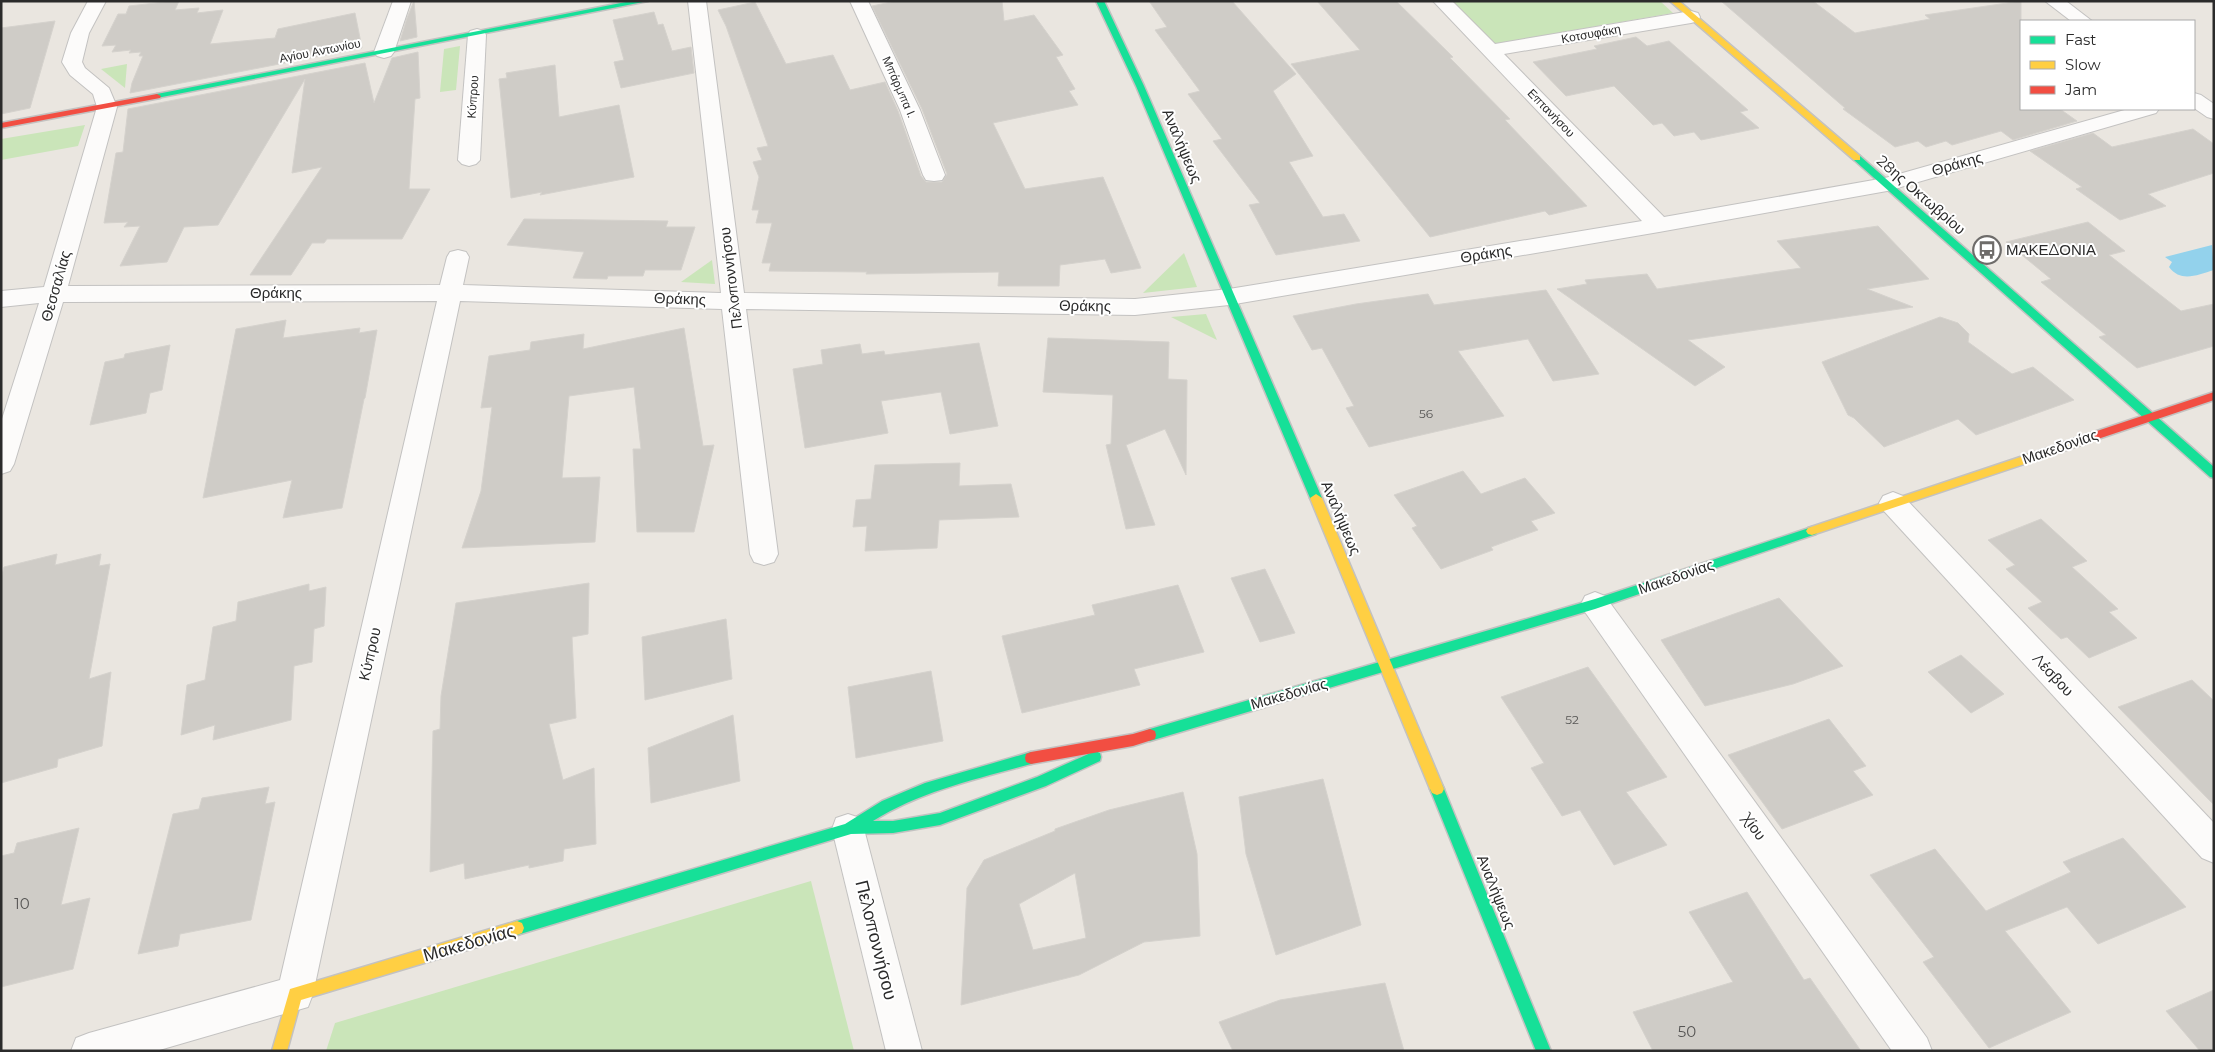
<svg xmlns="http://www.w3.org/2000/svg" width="2215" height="1052" font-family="Montserrat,sans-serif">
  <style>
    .green { fill: #cae5b9 }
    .water { fill: #93d2ec }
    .building { fill: #cfccc7; stroke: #d5d2cd; fill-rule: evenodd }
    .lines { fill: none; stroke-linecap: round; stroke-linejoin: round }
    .street-casing { stroke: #c3c2c1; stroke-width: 2 }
    .fast-casing { stroke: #c3c2c1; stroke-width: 3 }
    .slow-casing { stroke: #c3c2c1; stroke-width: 3 }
    .jam-casing { stroke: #c3c2c1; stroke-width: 3 }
    .street { fill: #fcfbfa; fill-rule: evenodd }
    .fast { fill: #16e098; fill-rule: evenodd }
    .slow { fill: #ffcf43; fill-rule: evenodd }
    .jam { fill: #f24e42; fill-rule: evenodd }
    .labels { text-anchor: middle; stroke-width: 4; stroke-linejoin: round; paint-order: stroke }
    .far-street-label { font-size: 12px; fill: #2b2b2b; stroke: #fff }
    .number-label { font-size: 12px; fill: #565554 }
    .street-label { font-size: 15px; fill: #2b2b2b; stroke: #fff }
    .poi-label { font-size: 15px; fill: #2b2b2b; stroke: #fff; text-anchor: start }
    .near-number-label { font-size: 15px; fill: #565554 }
    .near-street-label { font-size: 18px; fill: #2b2b2b; stroke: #fff }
  </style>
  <rect width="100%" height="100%" fill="#eae6e0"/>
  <g class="green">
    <polygon points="1451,1 1660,1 1673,13 1493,44"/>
    <polygon points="460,46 456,90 440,92 444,49"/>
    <polygon points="127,64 125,88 101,69"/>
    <polygon points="85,125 78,146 1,160 1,139"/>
    <polygon points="1184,253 1197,287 1143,293"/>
    <polygon points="712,260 715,284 681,282"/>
    <polygon points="1206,314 1217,340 1171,317"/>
    <polygon points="811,881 854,1051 326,1051 335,1023"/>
  </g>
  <path class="water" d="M2212,245l2,25c-17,5 -33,13 -45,-3l3,-5 -7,-5z"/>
  <g class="building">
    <polygon points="174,1 179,1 175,10 199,8 197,13 223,10 210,44 275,38 278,29 355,13 362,48 130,93 132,83 143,56 139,56 141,52 129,53 131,50 112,52 116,45 102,46 118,14 126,14 129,6"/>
    <polygon points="414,1 417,37 400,41 407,18"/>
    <polygon points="896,1 1002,1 1004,21 1034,15 1063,55 1056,57 1075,89 1069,91 1078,105 993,123 1025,189 1103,177 1141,268 1111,273 1105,259 1060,265 1059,286 998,286 999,272 866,274 867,272 769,271 771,263 762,263 772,223 756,223 759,210 752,210 759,177 753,162 762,160 757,148 768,146 726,26 718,10 755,2 786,64 833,55 850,90 885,82 898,111 921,176 926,182 942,182 947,174 922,109 872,6"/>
    <polygon points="1149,1 1232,1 1296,74 1273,91 1313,156 1289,162 1323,217 1344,214 1360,241 1276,255 1249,205 1260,203 1213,141 1222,139 1188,94 1200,91 1155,30 1167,27"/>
    <polygon points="1317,1 1396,1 1453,57 1450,58 1510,119 1505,120 1587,206 1549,215 1545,211 1430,237 1291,64 1360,50"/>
    <polygon points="1721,1 1813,1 1855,33 1930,19 1925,15 2021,1 2021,109 2060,109 2077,121 2013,140 2001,131 1952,145 1946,141 1926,147 1918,141 1895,147 1843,109 1845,108"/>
    <polygon points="654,12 658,25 663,24 672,51 691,47 694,73 621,88 614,62 624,60 613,20"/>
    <polygon points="55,21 30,108 1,114 1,28"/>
    <polygon points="1636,37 1647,46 1669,41 1748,110 1740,112 1759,128 1701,140 1694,132 1674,136 1662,123 1653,125 1614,86 1566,96 1533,62 1597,49 1594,46"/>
    <polygon points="418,52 420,98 415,99 409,189 430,189 402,239 327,239 324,243 312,243 291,275 250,275 322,167 292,173 305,79 218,225 184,227 167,262 120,266 140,226 124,227 128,222 104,223 116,153 123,152 128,109 365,63 374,103 392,58"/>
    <polygon points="555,65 559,117 619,105 634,177 540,195 542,192 511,198 499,79 507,78 506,73"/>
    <polygon points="2193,129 2214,144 2214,173 2148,194 2166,206 2120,220 2076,189 2082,187 2030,151 2093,133 2112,147"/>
    <polygon points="524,219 668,221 666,227 695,227 681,270 645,270 643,276 608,276 607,279 573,278 584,252 507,245"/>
    <polygon points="2088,222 2125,251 2109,255 2181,311 2214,304 2214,346 2137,368 2099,337 2106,335 2041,282 2051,279 2006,242"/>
    <polygon points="1878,226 1929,279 1867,289 1913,307 1688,340 1725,367 1695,386 1557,289 1587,284 1585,280 1647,274 1657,289 1801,268 1777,241"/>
    <polygon points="1546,290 1599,374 1553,381 1528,339 1458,351 1504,416 1369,447 1346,408 1354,406 1322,348 1312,350 1293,316 1356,304 1428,294 1434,305"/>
    <polygon points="1940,317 1958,323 1969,334 1968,342 2012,374 2033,367 2074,400 1976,435 1958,419 1884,447 1854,418 1848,415 1822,362"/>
    <polygon points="286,320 283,338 360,328 359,333 377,330 365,398 364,399 342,508 283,518 292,480 203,498 236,329"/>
    <polygon points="684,328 703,446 714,445 694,532 637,532 633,449 641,449 634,387 569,396 562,478 600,477 595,542 462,548 481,491 492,407 481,408 489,356 530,350 531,342 584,334 583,349"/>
    <polygon points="1048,338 1169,342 1168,379 1187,380 1186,475 1165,429 1126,445 1155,525 1126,529 1106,445 1111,444 1113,395 1043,392"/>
    <polygon points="979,343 998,426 950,434 941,392 881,401 888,433 805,448 793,369 823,364 821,350 860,344 862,354 884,351 885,355"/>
    <polygon points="170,345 162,390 150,393 146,413 90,425 105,362 124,358 125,354"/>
    <polygon points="960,463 959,486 1011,484 1019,517 939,520 937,548 865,551 867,526 853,527 856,500 871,499 875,465"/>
    <polygon points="1463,471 1481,494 1525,478 1555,513 1531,521 1538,530 1491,547 1493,550 1441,569 1412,528 1417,526 1394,495"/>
    <polygon points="2041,519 2087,561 2072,567 2118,609 2109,612 2137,638 2089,658 2067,637 2061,639 2028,608 2042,602 2006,569 2015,565 1988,540"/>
    <polygon points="57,554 55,565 101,554 99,566 110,564 89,679 111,672 102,746 58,759 57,767 1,783 1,579 4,567"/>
    <polygon points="1265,569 1295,633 1260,642 1231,578"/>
    <polygon points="589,583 588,634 572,637 576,718 549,724 563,780 594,768 596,844 564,849 563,861 529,868 529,865 465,879 464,863 430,872 433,731 440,729 441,696 456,603"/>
    <polygon points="309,584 309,591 326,587 324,626 314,629 312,662 294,666 291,720 213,740 215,725 181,735 187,685 205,680 213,627 236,621 238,602"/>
    <polygon points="1178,585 1204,652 1134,669 1140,685 1022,713 1002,636 1095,615 1092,605"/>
    <polygon points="1779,598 1843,666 1793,684 1705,706 1661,640"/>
    <polygon points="726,619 732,679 645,700 642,637"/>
    <polygon points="1961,655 2004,694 1971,713 1928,672"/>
    <polygon points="1588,667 1667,777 1626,792 1667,845 1614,865 1580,810 1562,816 1531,768 1544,763 1501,697"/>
    <polygon points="931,671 943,741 856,758 848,687"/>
    <polygon points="2192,680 2214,701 2214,805 2118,707"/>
    <polygon points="733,715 740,781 651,803 648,748"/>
    <polygon points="1829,719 1866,766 1853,771 1873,795 1782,829 1728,755"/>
    <polygon points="1323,779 1361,925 1276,955 1246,854 1239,797"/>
    <polygon points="269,787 265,804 275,802 251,920 180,934 178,946 138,954 173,814 199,809 202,798"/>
    <path d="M1183,792l14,62 3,82 -56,6 -65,33 -118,30 6,-117 17,-28 71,-29v-2l54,-19zM1075,873l11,65 -53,12 -14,-46z"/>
    <polygon points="79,828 61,905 90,898 73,969 1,987 1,856 14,853 17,843"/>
    <polygon points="2123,838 2186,907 2098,944 2067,907 2005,931 2071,1012 1989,1048 1923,962 1934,957 1870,875 1935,849 1986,911 2071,872 2063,862"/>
    <polygon points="1747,892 1804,980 1810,978 1861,1051 1653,1051 1633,1012 1733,982 1689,912"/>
    <polygon points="1385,983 1404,1051 1233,1051 1219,1022 1280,1000"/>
    <polygon points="2214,990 2214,1051 2200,1051 2166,1011"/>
  </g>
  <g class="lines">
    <defs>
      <g id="street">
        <polygon points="88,1 106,1 89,33 82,62 85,68 109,88 117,107 68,286 440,285 447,257 450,252 458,250 466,252 469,257 463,285 721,293 688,1 706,1 744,293 1135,299 1229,289 1642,221 1433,1 1452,1 1495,44 1691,11 1698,13 1700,17 1698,21 1691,23 1504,54 1664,217 1885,178 2128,109 2159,109 2156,113 1887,191 1659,232 1229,305 1135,315 746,309 778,554 774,562 764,565 754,562 750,554 722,309 460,301 313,994 308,1007 156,1051 71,1051 76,1038 89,1033 280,980 437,301 63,302 14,464 10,471 1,474 1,422 39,303 1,307 1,291 44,287 97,107 93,94 70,75 62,62 71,33"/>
        <polygon points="393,1 411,1 394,52 391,56 384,58 377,56 374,52"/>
        <polygon points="850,1 868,1 920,110 945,175 942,180 934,181 926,180 923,175 900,110"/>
        <polygon points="2045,1 2066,1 2092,21 2071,21"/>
        <polygon points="477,29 484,31 486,35 480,160 476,164 469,166 462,164 458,160 468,35 470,31"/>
        <polygon points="2194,93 2201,95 2214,104 2214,119 2207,117 2194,108"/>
        <polygon points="1893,492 1903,496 2214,823 2214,863 2202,858 1883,510 1879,503 1883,496"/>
        <polygon points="1595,592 1605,596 1927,1038 1932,1051 1892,1051 1585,612 1581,604 1585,596"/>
        <polygon points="848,814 860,818 864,829 922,1051 886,1051 832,829 836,818"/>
      </g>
      <g id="fast">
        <polygon points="631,1 648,1 157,98 153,96 157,94"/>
        <polygon points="1096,1 1104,1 1144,86 1322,498 1320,501 1312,501 1310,498 1136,86"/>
        <polygon points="1857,155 1860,156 2214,467 2214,478 2210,477 1854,160 1854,156"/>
        <polygon points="1812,527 1816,528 1818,531 1816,534 1595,609 1150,741 1145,739 1144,735 1145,731 1150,729 1595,599"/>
        <path d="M1095,751l5,2 1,4 -1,4 -54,25 -106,39 -47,8 -42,1 -334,101 -5,-2 -2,-5 2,-5 5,-2 328,-97 37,-23 43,-18 106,-31 5,2 1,4 -1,4 -5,2c-54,15 -110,27 -158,57h20l47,-8 97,-36z"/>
        <polygon points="1437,783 1442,785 1444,789 1551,1051 1536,1051 1430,789 1432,785"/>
      </g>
      <g id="slow">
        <polygon points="1670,1 1679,1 1860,156 1860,160 1854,160"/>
        <polygon points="2086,435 2090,436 2091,439 2090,442 1812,535 1808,534 1806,531 1808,528"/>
        <polygon points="1316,494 1322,498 1444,789 1442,793 1437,795 1432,793 1430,789 1310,498"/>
        <polygon points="517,921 522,923 524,928 522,933 517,935 301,1000 287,1051 272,1051 290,989"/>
      </g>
      <g id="jam">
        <polygon points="157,94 161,96 160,98 1,128 1,123"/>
        <polygon points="2214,392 2214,400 2086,443 2081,439 2082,436"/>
        <polygon points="1150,729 1155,731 1156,735 1155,739 1133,746 1031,764 1026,762 1025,758 1026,754 1031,752 1133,734"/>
      </g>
    </defs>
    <use href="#street" class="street-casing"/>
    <use href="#fast" class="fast-casing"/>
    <use href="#slow" class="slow-casing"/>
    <use href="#jam" class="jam-casing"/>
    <use href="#street" class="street"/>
    <use href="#fast" class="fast"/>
    <use href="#slow" class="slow"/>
    <use href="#jam" class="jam"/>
  </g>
  <defs>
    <symbol id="bus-ring" viewBox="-11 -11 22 22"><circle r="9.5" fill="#fff" stroke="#6e6c6a" stroke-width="1.5"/><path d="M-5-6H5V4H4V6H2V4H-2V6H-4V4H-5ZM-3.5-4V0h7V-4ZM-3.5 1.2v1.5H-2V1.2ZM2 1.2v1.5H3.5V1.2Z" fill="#6e6c6a"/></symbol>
  </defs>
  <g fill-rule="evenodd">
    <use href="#bus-ring" x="1971" y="234" width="32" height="32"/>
  </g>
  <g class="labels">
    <g class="far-street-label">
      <text transform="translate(1591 34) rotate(-10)" y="4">Κοτσυφάκη</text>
      <text transform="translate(320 51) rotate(-11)" y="4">Αγίου Αντωνίου</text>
      <text transform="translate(899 87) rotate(66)" y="4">Μπάρμπα Ι.</text>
      <text transform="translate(473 97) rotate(-86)" y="4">Κύπρου</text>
      <text transform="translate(1551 113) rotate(46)" y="4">Επτανήσου</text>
    </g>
    <g class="number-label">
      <text x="1426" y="418">56</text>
      <text x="1572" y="724">52</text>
    </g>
    <g class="street-label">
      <text transform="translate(1182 146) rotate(67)" y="5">Αναλήψεως</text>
      <text transform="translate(1957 164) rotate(-16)" y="5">Θράκης</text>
      <text transform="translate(1921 195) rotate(41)" y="5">28ης Οκτωβρίου</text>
      <text transform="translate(1486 254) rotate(-9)" y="5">Θράκης</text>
      <text transform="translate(731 278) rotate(-97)" y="5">Πελοποννήσου</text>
      <text transform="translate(56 286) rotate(-74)" y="5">Θεσσαλίας</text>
      <text x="276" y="298">Θράκης</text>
      <text transform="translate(680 299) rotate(2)" y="5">Θράκης</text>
      <text transform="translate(1085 306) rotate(1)" y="5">Θράκης</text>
      <text transform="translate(2060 447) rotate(-19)" y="5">Μακεδονίας</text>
      <text transform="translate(1341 518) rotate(67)" y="5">Αναλήψεως</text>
      <text transform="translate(1676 577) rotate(-19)" y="5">Μακεδονίας</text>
      <text transform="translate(370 654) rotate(-77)" y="5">Κύπρου</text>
      <text transform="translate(2053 675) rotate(47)" y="5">Λέσβου</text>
      <text transform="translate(1289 694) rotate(-16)" y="5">Μακεδονίας</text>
      <text transform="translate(1754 827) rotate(54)" y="5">Χίου</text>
      <text transform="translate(1496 892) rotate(68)" y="5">Αναλήψεως</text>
    </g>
    <g class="poi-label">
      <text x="2006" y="255">ΜΑΚΕΔΟΝΙΑ</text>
    </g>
    <g class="near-number-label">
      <text x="22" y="909">10</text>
      <text x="1687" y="1037">50</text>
    </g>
    <g class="near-street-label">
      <text transform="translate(876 940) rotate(76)" y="6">Πελοποννήσου</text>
      <text transform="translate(469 943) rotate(-16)" y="6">Μακεδονίας</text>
    </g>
  </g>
  <rect width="2215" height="1052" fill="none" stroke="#2b2b2b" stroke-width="5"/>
  <rect x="2020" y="20" width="175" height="90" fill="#ffffff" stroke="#aaaaaa"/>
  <rect x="2030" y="36" width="25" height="8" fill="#16e098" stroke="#aaaaaa"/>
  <text x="2065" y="45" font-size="15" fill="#2b2b2b">Fast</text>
  <rect x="2030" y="61" width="25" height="8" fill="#ffcf43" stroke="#aaaaaa"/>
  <text x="2065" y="70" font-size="15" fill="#2b2b2b">Slow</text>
  <rect x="2030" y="86" width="25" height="8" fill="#f24e42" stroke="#aaaaaa"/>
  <text x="2065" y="95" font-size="15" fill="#2b2b2b">Jam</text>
</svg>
